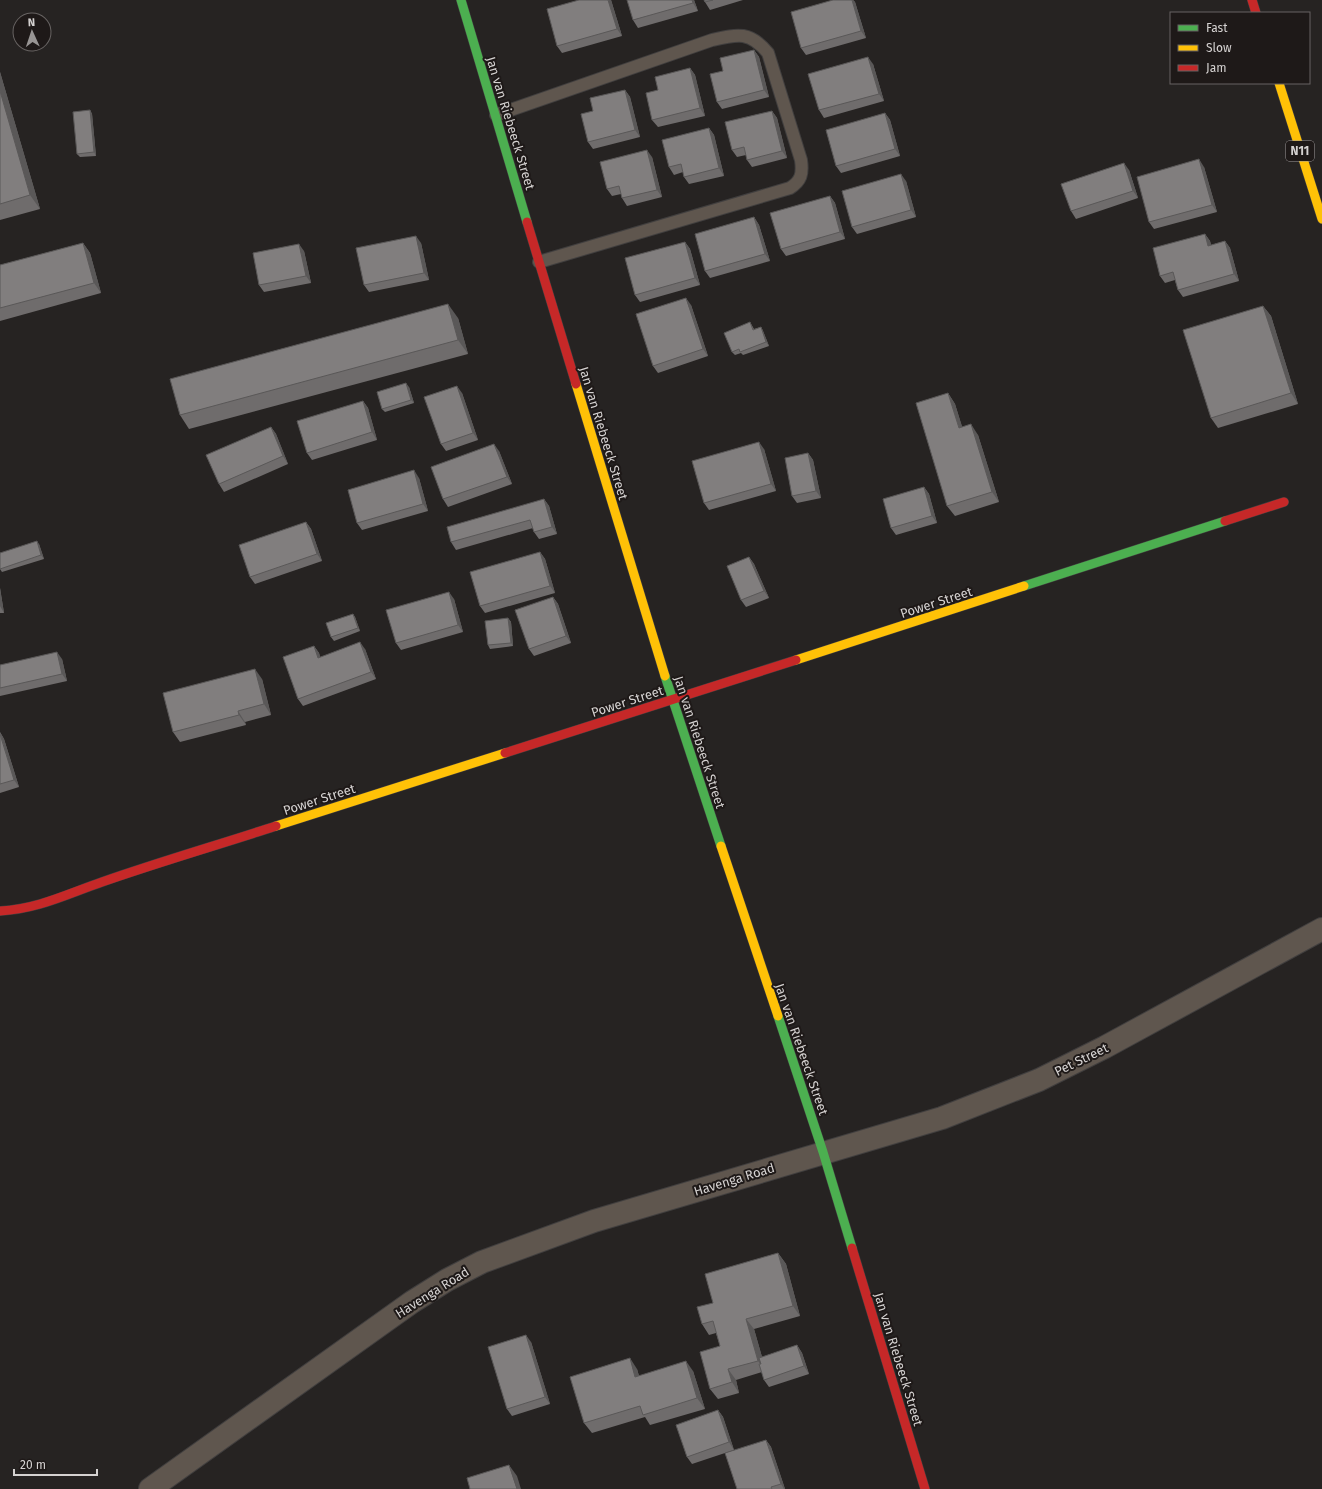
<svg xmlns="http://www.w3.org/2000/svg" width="1322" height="1489" font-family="'Fira Sans',sans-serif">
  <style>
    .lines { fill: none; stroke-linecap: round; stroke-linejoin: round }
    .lane-casing { stroke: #413f3f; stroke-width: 14 }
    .street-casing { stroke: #413f3f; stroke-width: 24 }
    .fast-casing { stroke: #413f3f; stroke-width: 10 }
    .slow-casing { stroke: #413f3f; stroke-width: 10 }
    .jam-casing { stroke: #413f3f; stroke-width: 10 }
    .lane { stroke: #5f564e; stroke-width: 12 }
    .street { stroke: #5f564e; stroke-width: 22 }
    .fast { stroke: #4caf50; stroke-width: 9 }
    .slow { stroke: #ffc107; stroke-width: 9 }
    .jam { stroke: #c62828; stroke-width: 9 }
    .wall { fill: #6f6c6c }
    .shaded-wall { fill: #5a5858 }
    .building { fill: #817e7e; stroke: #5a5858 }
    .labels { text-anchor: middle; stroke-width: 4; stroke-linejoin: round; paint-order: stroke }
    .shield { fill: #1e1918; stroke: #9e9a9a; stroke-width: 1 }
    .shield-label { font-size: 12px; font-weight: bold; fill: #d5d2d1 }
    .street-label { font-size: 13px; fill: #d5d2d1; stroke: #1e1918 }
  </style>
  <rect width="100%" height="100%" fill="#262322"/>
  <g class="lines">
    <defs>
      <path id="lane" d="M496,115l216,-75c26,-6 38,-9 56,13l33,107c2,14 0,21 -11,28l-251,74"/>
      <polyline id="street" points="150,1489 412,1302 447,1280 482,1262 594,1221 942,1118 1039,1080 1105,1047 1322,929"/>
      <g id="fast">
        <polyline points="461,0 527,222"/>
        <polyline points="1024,586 1225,521"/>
        <polyline points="665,676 721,846"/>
        <polyline points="778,1016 823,1152 852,1248"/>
      </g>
      <g id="slow">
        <polyline points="1279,83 1322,219"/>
        <polyline points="576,384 665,676"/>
        <polyline points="796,660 1024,586"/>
        <polyline points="276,826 505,753"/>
        <polyline points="721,846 778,1016"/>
      </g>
      <g id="jam">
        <polyline points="1252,0 1256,13"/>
        <polyline points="527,222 576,384"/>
        <polyline points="1225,521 1284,502"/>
        <polyline points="505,753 796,660"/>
        <path d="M0,911c38,-2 67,-17 102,-29 57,-20 116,-37 174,-56"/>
        <polyline points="852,1248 925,1489"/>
      </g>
    </defs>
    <use href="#lane" class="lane-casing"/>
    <use href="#street" class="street-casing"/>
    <use href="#fast" class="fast-casing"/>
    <use href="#slow" class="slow-casing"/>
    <use href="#jam" class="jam-casing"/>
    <use href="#lane" class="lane"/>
    <use href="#street" class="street"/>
    <use href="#fast" class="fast"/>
    <use href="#slow" class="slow"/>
    <use href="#jam" class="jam"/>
  </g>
  <g class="wall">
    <polygon points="579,0 611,0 622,36 562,53 557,46"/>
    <polygon points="694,0 698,11 638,28 633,20"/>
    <polygon points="704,0 743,0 710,10 705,2"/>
    <polygon points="833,0 853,0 855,2 866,38 806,55 801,48"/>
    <polygon points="754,50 759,57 769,97 722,109 717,102 723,71"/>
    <polygon points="873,64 884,101 824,118 819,110"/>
    <polygon points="690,68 695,75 705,116 658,127 652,120 658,90"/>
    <polygon points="0,72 40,209 0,220"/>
    <polygon points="625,90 630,97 640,137 593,149 588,142 593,111"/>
    <polygon points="90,110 92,114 96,156 80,157 77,154"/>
    <polygon points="772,111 777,118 787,158 752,167 747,160 746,155 737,157 732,150"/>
    <polygon points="885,113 890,120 900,156 841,173 836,166"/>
    <polygon points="709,128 714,135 724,176 689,184 684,177 683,172 674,175 669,167"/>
    <polygon points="652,157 662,197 627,206 622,198 621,194 612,196 607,189"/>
    <polygon points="1204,167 1217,212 1154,229 1149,222"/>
    <polygon points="1129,170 1138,198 1076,219 1071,211"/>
    <polygon points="906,181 916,217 857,234 852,227"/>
    <polygon points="830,196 835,203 845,239 786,256 781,249"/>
    <polygon points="754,217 759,225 770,261 710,278 705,271"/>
    <polygon points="1205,234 1210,241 1211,245 1225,241 1230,248 1239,281 1183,297 1178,290 1175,280 1165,283 1160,276"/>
    <polygon points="685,242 690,249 700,285 640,302 635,295"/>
    <polygon points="83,243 90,253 101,293 0,321 0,265"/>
    <polygon points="421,243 429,280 369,292 364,285"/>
    <polygon points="304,251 311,283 264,292 259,285"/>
    <polygon points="691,305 708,356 658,373 653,366"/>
    <polygon points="1263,306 1271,316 1298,404 1218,428 1211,418"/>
    <polygon points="458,318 468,354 189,429 180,415"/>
    <polygon points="750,322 754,329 761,327 763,331 769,346 743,355 741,353 735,355 732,352"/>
    <polygon points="409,387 414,403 385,412 382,409"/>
    <polygon points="462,393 478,440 446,451 441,444"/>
    <polygon points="948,393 955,404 962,427 978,435 999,502 955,516 947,506"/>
    <polygon points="363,401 368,408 377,440 312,460 307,453"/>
    <polygon points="271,427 276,434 288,464 224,492 219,484"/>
    <polygon points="764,449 776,491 709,510 704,503"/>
    <polygon points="499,451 512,484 448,507 443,499"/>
    <polygon points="808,453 813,460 821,498 797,503 792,496"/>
    <polygon points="419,478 428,511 362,530 357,523"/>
    <polygon points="924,487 929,494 937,523 896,535 891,528"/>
    <polygon points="544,499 549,506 557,534 539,539 534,532 533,528 456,550 451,542"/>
    <polygon points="306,522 311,529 322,561 255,584 250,577"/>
    <polygon points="39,544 44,559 2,572 0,569 0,553"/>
    <polygon points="540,552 545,559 555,593 485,613 480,606"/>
    <polygon points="749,557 754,564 769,598 746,607 741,600"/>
    <polygon points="0,588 4,613 0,613"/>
    <polygon points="553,597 558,604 571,643 534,656 529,649"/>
    <polygon points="454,599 463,632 401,650 396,643"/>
    <polygon points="353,614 355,617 360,631 334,641 331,637"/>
    <polygon points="508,618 511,622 513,646 490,649 488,645"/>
    <polygon points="314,646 319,653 320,657 365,649 376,679 303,706 298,699"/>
    <polygon points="62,659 67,681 0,696 0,665"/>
    <polygon points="262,679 271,715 245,722 246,725 180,742 173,732"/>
    <polygon points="0,732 4,739 19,787 0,793"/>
    <polygon points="778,1253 786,1264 800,1316 754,1329 762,1357 797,1345 802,1353 809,1374 769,1387 764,1380 762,1372 736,1380 739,1393 718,1399 710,1389 720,1346 716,1333 709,1335 702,1324 713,1303"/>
    <polygon points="531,1342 550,1404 512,1416 507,1409"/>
    <polygon points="637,1369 639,1376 693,1371 705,1409 650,1425 645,1417 592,1433 584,1423"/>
    <polygon points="718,1410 723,1417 734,1450 692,1464 687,1457"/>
    <polygon points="766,1440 771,1447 785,1489 737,1489"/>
  </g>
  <g class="shaded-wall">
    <polygon points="608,0 611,0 622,36 617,29"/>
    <polygon points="692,0 694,0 698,11 693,3"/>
    <polygon points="852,0 853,0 855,2 866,38 861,31"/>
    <polygon points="754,50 759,57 769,97 764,90"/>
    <polygon points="868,57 873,64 884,101 879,94"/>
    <polygon points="690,68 695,75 705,116 700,108"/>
    <polygon points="0,72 40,209 30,195 0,91"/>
    <polygon points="625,90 630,97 640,137 635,130"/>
    <polygon points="90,110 92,114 96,156 94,152"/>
    <polygon points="772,111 777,118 787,158 782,151"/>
    <polygon points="885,113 890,120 900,156 895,149"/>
    <polygon points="709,128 714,135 724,176 719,168"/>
    <polygon points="647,150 652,157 662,197 657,190"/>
    <polygon points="1199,159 1204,167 1217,212 1212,205"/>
    <polygon points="1124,163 1129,170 1138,198 1133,191"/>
    <polygon points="901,174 906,181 916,217 911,210"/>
    <polygon points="830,196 835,203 845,239 840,232"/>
    <polygon points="754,217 759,225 770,261 765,254"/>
    <polygon points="1205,234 1210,241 1213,253 1208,246"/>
    <polygon points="416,236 421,243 429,280 424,273"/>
    <polygon points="1225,241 1230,248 1239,281 1234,274"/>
    <polygon points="685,242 690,249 700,285 695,278"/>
    <polygon points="83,243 90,253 101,293 94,283"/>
    <polygon points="299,244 304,251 311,283 306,276"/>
    <polygon points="686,298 691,305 708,356 703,349"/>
    <polygon points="448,304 458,318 468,354 458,340"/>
    <polygon points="1263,306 1271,316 1298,404 1291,393"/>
    <polygon points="761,327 763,331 769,346 766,342"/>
    <polygon points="406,383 409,387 414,403 411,400"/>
    <polygon points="457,386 462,393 478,440 473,433"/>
    <polygon points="948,393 955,404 966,439 959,428"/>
    <polygon points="363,401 368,408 377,440 372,432"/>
    <polygon points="971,424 978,435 999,502 992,492"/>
    <polygon points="271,427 276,434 288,464 283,456"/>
    <polygon points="759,442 764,449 776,491 771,484"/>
    <polygon points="494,444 499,451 512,484 507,477"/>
    <polygon points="808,453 813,460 821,498 816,491"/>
    <polygon points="414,470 419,478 428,511 423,504"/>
    <polygon points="924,487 929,494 937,523 932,516"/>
    <polygon points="544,499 549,506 557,534 552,527"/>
    <polygon points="306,522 311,529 322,561 317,554"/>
    <polygon points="37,541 39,544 44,559 41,555"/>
    <polygon points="540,552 545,559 555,593 550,586"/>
    <polygon points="749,557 754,564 769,598 764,591"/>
    <polygon points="0,588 4,613 0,606"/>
    <polygon points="449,592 454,599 463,632 458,625"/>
    <polygon points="553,597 558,604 571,643 566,636"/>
    <polygon points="353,614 355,617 360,631 358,628"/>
    <polygon points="508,618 511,622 513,646 511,643"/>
    <polygon points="360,642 365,649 376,679 371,672"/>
    <polygon points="314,646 319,653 323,665 318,658"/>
    <polygon points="57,652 62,659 67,681 62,674"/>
    <polygon points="255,669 262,679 271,715 264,704"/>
    <polygon points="238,711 245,722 246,725 239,715"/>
    <polygon points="0,732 4,739 19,787 14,780"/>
    <polygon points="778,1253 786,1264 800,1316 793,1306"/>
    <polygon points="746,1319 754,1329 766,1371 758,1361"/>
    <polygon points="526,1335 531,1342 550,1404 545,1397"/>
    <polygon points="797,1345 802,1353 809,1374 804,1366"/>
    <polygon points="630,1358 637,1369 642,1387 635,1377"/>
    <polygon points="686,1361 693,1371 705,1409 697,1398"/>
    <polygon points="728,1369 736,1380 739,1393 732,1382"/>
    <polygon points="718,1410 723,1417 734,1450 729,1442"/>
    <polygon points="766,1440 771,1447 785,1489 784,1489 781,1484"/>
    <polygon points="509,1465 517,1476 521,1489 517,1489"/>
  </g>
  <g class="building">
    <polygon points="579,0 608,0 617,29 557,46 547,9"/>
    <polygon points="627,0 692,0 693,3 633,20"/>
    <polygon points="704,0 713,0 705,2"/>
    <polygon points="833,0 852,0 861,31 801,48 791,12"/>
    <polygon points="754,50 764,90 717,102 710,74 723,71 720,58"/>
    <polygon points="868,57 879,94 819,110 808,74"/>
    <polygon points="690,68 700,108 652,120 646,93 658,90 655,77"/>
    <polygon points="625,90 635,130 588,142 581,114 593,111 590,98"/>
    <polygon points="0,91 30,195 0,204"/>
    <polygon points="90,110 94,152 77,154 73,112"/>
    <polygon points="772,111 782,151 747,160 744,147 732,150 725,122"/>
    <polygon points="885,113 895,149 836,166 826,130"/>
    <polygon points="709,128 719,168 684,177 681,164 669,167 662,140"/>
    <polygon points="647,150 657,190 622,198 619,186 607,189 600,162"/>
    <polygon points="1199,159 1212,205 1149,222 1137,177"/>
    <polygon points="1124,163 1133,191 1071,211 1061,184"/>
    <polygon points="901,174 911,210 852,227 842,191"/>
    <polygon points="830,196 840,232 781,249 770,213"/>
    <polygon points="754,217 765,254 705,271 695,234"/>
    <polygon points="1205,234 1208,246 1225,241 1234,274 1178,290 1173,272 1160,276 1153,248"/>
    <polygon points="416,236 424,273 364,285 356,248"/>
    <polygon points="685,242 695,278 635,295 625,258"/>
    <polygon points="83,243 94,283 0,308 0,265"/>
    <polygon points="299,244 306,276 259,285 253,253"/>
    <polygon points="686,298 703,349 653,366 636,314"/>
    <polygon points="448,304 458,340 180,415 170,379"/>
    <polygon points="1263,306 1291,393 1211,418 1183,330"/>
    <polygon points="750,322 753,330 761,327 766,342 740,352 739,349 732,352 724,333"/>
    <polygon points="406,383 411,400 382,409 377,392"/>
    <polygon points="457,386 473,433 441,444 424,397"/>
    <polygon points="948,393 959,428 971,424 992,492 947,506 916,403"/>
    <polygon points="363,401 372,432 307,453 297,421"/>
    <polygon points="271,427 283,456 219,484 206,455"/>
    <polygon points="759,442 771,484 704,503 692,461"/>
    <polygon points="494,444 507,477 443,499 431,467"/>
    <polygon points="808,453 816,491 792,496 785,458"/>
    <polygon points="414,470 423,504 357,523 348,490"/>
    <polygon points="924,487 932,516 891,528 883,499"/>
    <polygon points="544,499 552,527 534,532 530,520 451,542 447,527"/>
    <polygon points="306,522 317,554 250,577 239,545"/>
    <polygon points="37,541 41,555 0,569 0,553"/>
    <polygon points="540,552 550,586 480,606 470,572"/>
    <polygon points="749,557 764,591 741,600 727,566"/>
    <polygon points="449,592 458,625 396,643 386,610"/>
    <polygon points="553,597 566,636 529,649 515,610"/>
    <polygon points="353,614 358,628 331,637 326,623"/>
    <polygon points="508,618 511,643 488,645 485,621"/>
    <polygon points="360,642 371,672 298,699 283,657 314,646 318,658"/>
    <polygon points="57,652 62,674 0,688 0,665"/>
    <polygon points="255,669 264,704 238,711 239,715 173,732 163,693"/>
    <polygon points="0,734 14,780 0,784"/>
    <polygon points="778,1253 793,1306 746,1319 758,1361 728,1369 732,1382 710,1389 700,1352 720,1346 713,1321 702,1324 697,1307 713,1303 705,1274"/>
    <polygon points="526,1335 545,1397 507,1409 488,1347"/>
    <polygon points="797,1345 804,1366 764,1380 759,1364 761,1364 759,1358"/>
    <polygon points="630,1358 635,1377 686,1361 697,1398 643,1415 640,1406 584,1423 570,1377"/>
    <polygon points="718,1410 729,1442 687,1457 676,1425"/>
    <polygon points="766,1440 781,1484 771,1487 772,1489 737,1489 725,1453"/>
    <polygon points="509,1465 517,1489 470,1489 467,1478"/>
  </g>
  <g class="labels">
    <rect class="shield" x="1286" y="141" width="28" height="20" rx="3"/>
    <g class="shield-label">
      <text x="1300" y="155">N11</text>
    </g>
    <g class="street-label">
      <text transform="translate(511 123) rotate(73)" y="5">Jan van Riebeeck Street</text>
      <text transform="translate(604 433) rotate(73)" y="5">Jan van Riebeeck Street</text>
      <text transform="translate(936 602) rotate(-18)" y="5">Power Street</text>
      <text transform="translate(627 701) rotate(-18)" y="5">Power Street</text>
      <text transform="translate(700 742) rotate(72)" y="5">Jan van Riebeeck Street</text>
      <text transform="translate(319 799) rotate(-18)" y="5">Power Street</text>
      <text transform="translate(802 1049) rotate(71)" y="5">Jan van Riebeeck Street</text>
      <text transform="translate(1081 1059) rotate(-26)" y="5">Pet Street</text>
      <text transform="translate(734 1179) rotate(-17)" y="5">Havenga Road</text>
      <text transform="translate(432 1292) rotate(-32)" y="5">Havenga Road</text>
      <text transform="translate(899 1359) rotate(73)" y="5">Jan van Riebeeck Street</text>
    </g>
  </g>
  <rect x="1170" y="12" width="140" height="72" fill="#1e1918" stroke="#676362"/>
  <rect x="1178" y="25" width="20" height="6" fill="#4caf50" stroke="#676362"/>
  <text x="1206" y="32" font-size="12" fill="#d5d2d1">Fast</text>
  <rect x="1178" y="45" width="20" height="6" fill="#ffc107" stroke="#676362"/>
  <text x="1206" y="52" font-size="12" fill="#d5d2d1">Slow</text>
  <rect x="1178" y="65" width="20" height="6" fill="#c62828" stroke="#676362"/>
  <text x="1206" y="72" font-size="12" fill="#d5d2d1">Jam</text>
  <g transform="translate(32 32) rotate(357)"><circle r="19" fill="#1e1918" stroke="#676362"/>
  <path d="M0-3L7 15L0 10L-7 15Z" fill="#989594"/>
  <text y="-6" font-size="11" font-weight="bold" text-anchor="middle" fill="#d5d2d1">N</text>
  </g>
  <path d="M14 1469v6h83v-6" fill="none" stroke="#d5d2d1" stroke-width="2"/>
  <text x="20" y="1469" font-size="12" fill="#d5d2d1" stroke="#1e1918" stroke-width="3" paint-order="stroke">20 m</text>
</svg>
